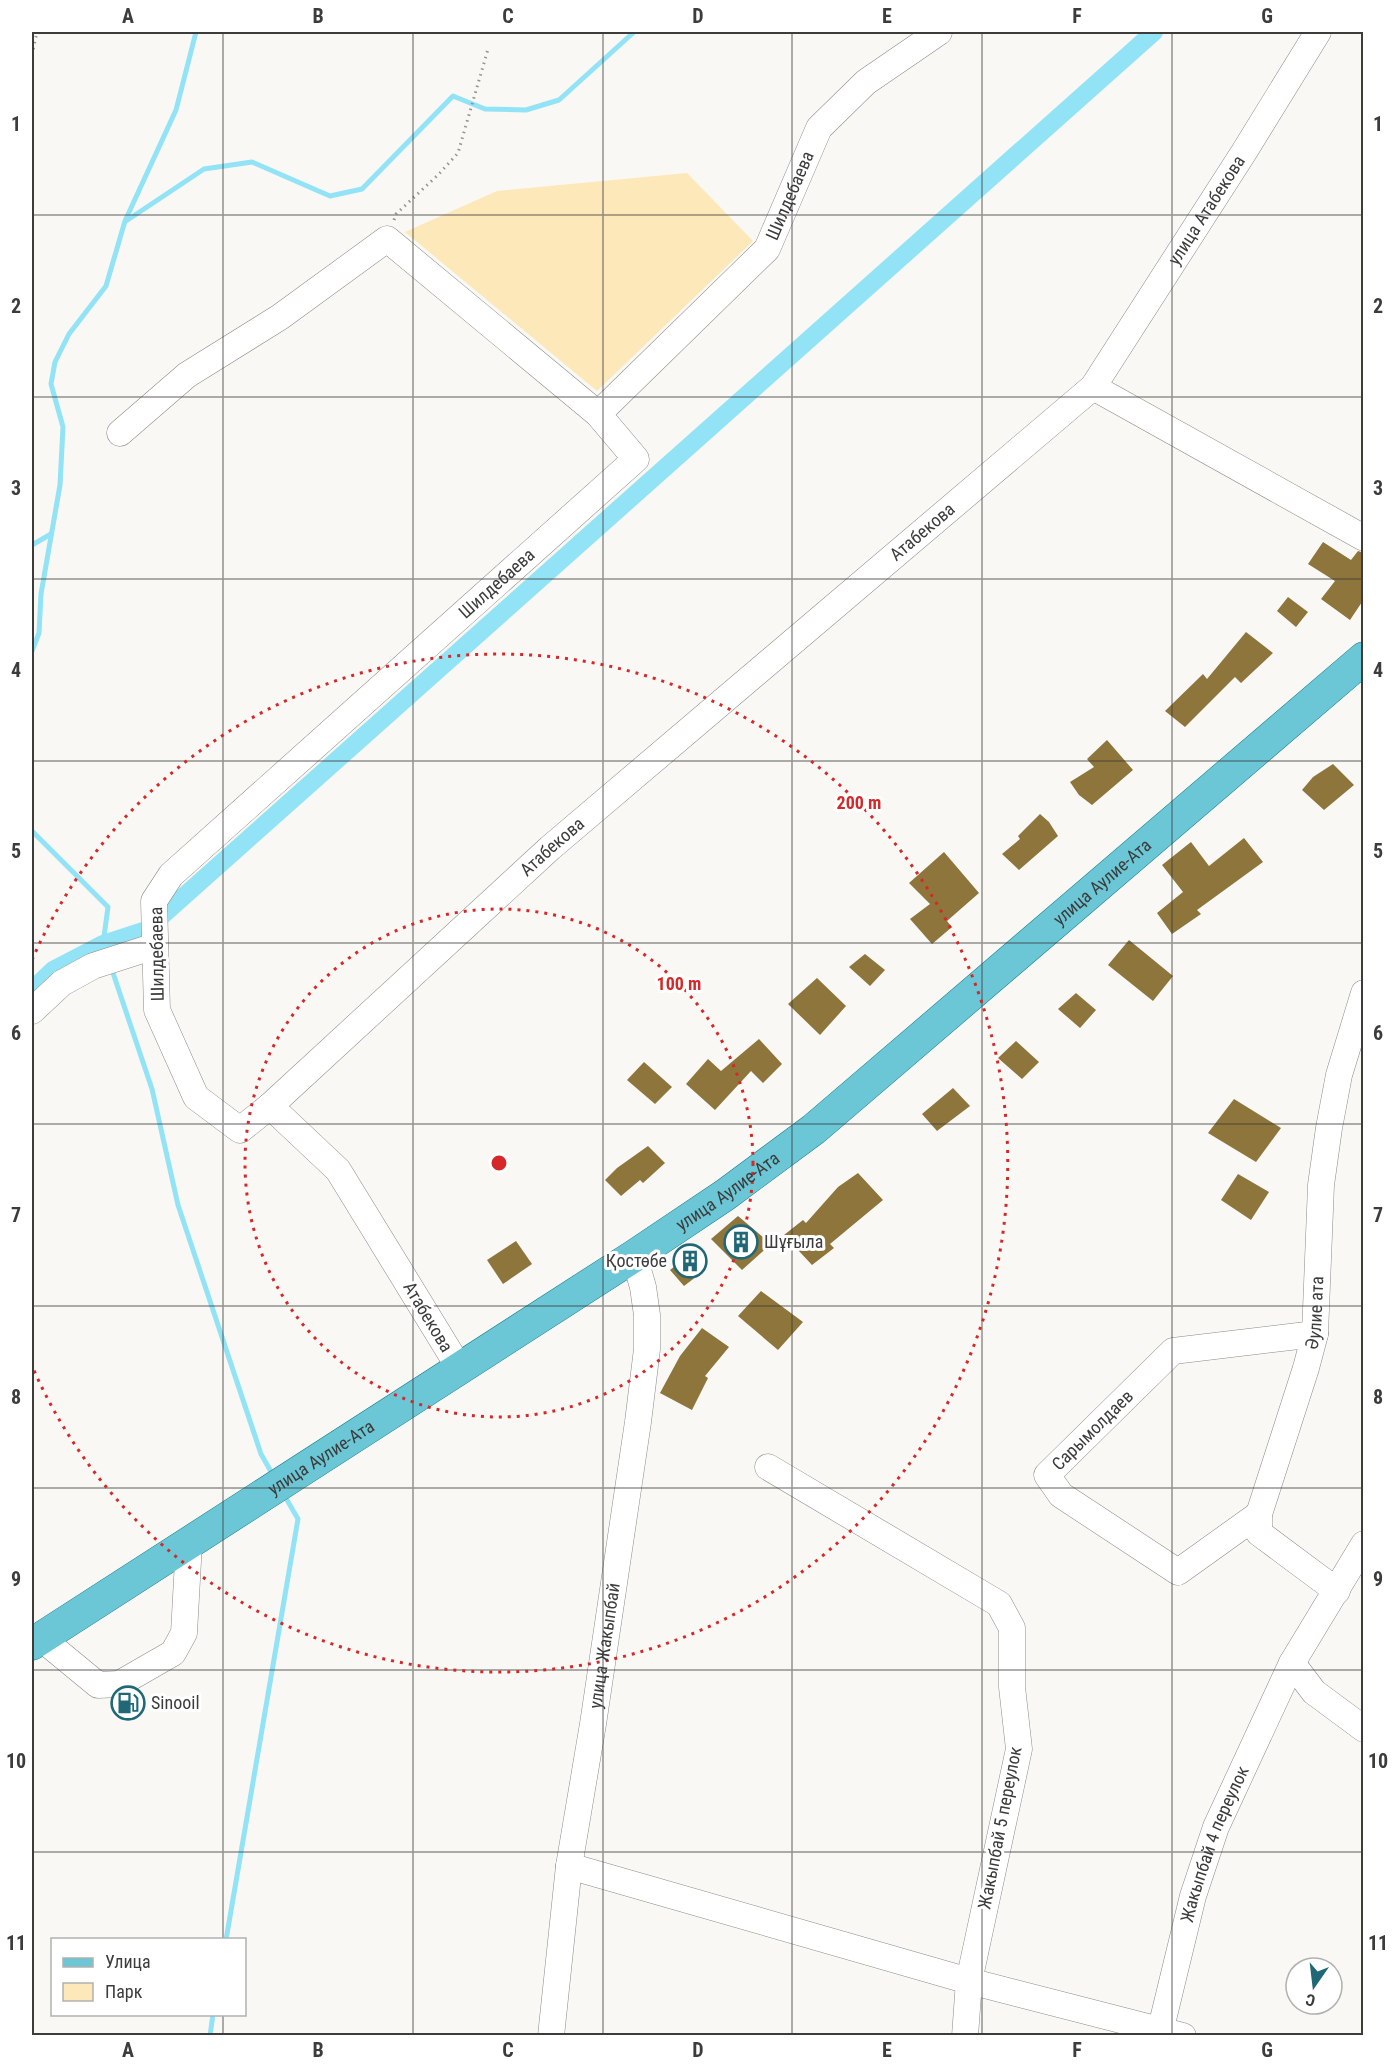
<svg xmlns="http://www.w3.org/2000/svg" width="1395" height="2067" font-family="'Roboto Condensed',sans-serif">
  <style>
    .green { fill: #fce8b9 }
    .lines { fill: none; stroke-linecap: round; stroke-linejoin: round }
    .stream { stroke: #92e3f5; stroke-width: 5 }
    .canal { stroke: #92e3f5; stroke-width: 18 }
    .building { fill: #8d753b }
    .minor-casing { stroke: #8c8b88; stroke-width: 27 }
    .major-casing { stroke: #1b7e8d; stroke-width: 33 }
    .path { stroke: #949491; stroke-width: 3; stroke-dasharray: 1.5 4.5; stroke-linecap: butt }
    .minor { stroke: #fff; stroke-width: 26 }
    .major { stroke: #6bc7d6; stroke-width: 32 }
    .grid { fill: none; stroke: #3c3c3a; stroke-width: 1.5; stroke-opacity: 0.55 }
    .ring { fill: none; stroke: #d62828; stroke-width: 3; stroke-dasharray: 3 6 }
    .labels { text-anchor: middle; stroke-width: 6; stroke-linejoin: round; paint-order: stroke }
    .street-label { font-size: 18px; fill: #3c3c3a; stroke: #fff }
    .poi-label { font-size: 18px; fill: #3c3c3a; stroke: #fff; text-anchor: start }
    .centre { fill: #d62828; stroke: #fff; stroke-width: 3 }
    .ring-label { font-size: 18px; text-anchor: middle; font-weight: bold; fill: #d62828; stroke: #fff; stroke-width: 6; stroke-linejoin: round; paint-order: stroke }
    .neatline { fill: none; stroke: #3c3c3a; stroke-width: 2 }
    .grid-label { font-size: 20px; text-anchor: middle; font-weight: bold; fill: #3c3c3a }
  </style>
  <rect width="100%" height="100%" fill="#f9f8f4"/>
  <polygon class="green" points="687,173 753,241 597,391 405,232 497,191"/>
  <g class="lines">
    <g class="stream">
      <polyline points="126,221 204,169 252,162 330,196 362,189 453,96 485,109 526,110 559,100 634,32"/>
      <polyline points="32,545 51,534"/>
      <polyline points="32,651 39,633 41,594 60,485 63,427 51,384 55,362 69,334 106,286 125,221 176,110 196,32"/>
      <polyline points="32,831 108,907 103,944 107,955"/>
      <polyline points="111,967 152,1089 178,1205 261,1454 274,1477"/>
      <polyline points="226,1940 298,1519 283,1493"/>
      <polyline points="210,2036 213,2014"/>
    </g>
    <polyline class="canal" points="32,990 53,970 103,944 146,930 1154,32"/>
  </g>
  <g class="building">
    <polygon points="1323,542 1351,560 1358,551 1364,553 1364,599 1350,620 1321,599 1335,581 1308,564"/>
    <polygon points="1288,597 1308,612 1296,627 1277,611"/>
    <polygon points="1246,632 1273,653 1241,683 1235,677 1185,727 1165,711 1203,674 1207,679"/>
    <polygon points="1107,740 1133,770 1092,805 1079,795 1070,782 1094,767 1087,759"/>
    <polygon points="1333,764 1354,785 1324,810 1302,790 1313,777"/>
    <polygon points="1040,814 1049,822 1058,836 1019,870 1002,854 1020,839 1018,836"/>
    <polygon points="1244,838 1263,862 1197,910 1201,914 1172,934 1157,913 1183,892 1162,865 1191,842 1209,866"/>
    <polygon points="944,852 979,893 947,921 952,927 932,944 910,919 930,904 909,883"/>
    <polygon points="1129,940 1173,976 1153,1001 1108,965"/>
    <polygon points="865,954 885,970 870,986 849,967"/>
    <polygon points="817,978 846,1006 820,1035 788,1004"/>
    <polygon points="1076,993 1096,1010 1080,1028 1058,1009"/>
    <polygon points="759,1039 782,1064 763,1083 751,1071 715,1110 686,1084 708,1059 721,1071"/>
    <polygon points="1016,1041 1039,1062 1022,1079 998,1058"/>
    <polygon points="644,1062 672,1087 655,1104 627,1080"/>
    <polygon points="953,1088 970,1106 937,1131 922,1114"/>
    <polygon points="1234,1099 1281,1128 1256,1162 1208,1133"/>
    <polygon points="648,1146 665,1163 643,1183 640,1180 621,1196 605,1180 617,1168"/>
    <polygon points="858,1173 883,1200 830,1244 834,1248 812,1265 784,1235 803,1220 806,1223 838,1187"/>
    <polygon points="1238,1174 1269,1192 1251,1220 1221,1200"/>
    <polygon points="738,1216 771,1244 742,1270 711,1239"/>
    <polygon points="516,1241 532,1264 503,1284 487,1260"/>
    <polygon points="692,1253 705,1270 684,1286 670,1270"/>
    <polygon points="761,1291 803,1322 778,1350 738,1316"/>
    <polygon points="702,1328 729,1347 705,1376 708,1378 692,1410 660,1393 680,1356"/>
  </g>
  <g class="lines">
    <defs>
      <g id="minor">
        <polyline points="1093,387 1364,538"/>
        <polyline points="120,433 187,375 280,317 387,239 598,414"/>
        <polyline points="32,1011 62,983 93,966 155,946"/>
        <path id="s1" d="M270,1106l-30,24 -44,-33 -39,-87 -3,-109 17,-26 465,-416 -38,-45 169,-165 52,-121 47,-46 73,-50"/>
        <path id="s2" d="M460,1369l-122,-199 -68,-64 280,-258 543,-461 151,-235 74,-120"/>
        <polyline points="768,1467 999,1604 1012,1628 1012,1687 1019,1749 969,1981 965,2036"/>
        <path id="s3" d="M1259,1514l-81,58 -117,-77 -14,-20 126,-124 142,-17"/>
        <path id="s4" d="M1337,1591l-78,-58v-19l47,-146 9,-34 6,-149 8,-57 10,-53 25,-82"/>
        <polyline points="41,1638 98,1685 119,1684 173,1653 184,1633 189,1543"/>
        <polyline points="1292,1663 1314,1692 1364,1729"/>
        <polyline points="569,1866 969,1981 1183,2036"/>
        <path id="s5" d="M551,2036l18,-170 24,-142 45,-302 9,-73v-34l-4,-28 -9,-31"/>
        <path id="s6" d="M1159,2036l34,-140 23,-69 76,-164 72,-119"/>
      </g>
      <g id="major">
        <path id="s7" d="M32,1644l602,-388 91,-61 89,-66 550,-471"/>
      </g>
    </defs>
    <use href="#minor" class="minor-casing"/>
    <use href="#major" class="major-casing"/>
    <g class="path">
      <polyline points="32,55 37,32"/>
      <polyline points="394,220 396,214 438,175 458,153 488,49"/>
    </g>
    <use href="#minor" class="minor"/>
    <use href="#major" class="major"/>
  </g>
  <path class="grid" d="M223,32v1908M413,32v2004M603,32v2004M792,32v2004M982,32v2004M1172,32v2004M32,215h1332M32,397h1332M32,579h1332M32,761h1332M32,943h1332M32,1124h1332M32,1306h1332M32,1488h1332M32,1670h1332M32,1852h1332M223,2014v22"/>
  <g class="ring">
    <circle cx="499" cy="1163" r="254"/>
    <path d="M32 960A509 509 0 1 1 32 1366"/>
  </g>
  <defs>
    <symbol id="building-ring" viewBox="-11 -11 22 22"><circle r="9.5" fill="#fff" stroke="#206876" stroke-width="1.5"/><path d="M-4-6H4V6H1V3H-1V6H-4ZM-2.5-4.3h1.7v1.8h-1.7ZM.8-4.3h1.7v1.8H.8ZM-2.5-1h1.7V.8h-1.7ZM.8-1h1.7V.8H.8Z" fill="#206876"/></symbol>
    <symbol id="fuel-ring" viewBox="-11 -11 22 22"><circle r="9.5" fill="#fff" stroke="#206876" stroke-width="1.5"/><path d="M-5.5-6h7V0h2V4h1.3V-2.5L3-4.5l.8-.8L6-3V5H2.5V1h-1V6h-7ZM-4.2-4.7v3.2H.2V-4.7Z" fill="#206876"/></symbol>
  </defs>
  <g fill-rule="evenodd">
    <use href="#building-ring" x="722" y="1223" width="38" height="38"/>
    <use href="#building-ring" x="671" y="1242" width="38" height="38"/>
    <use href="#fuel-ring" x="109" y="1684" width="38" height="38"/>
  </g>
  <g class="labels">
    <g class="street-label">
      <text dy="6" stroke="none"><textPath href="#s1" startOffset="1306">Шилдебаева</textPath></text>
      <text dy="6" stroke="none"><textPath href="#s2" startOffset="1630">улица Атабекова</textPath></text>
      <text dy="6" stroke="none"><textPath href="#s2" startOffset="1196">Атабекова</textPath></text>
      <text dy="6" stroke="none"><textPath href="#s1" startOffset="766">Шилдебаева</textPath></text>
      <text dy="6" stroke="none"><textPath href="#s2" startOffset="710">Атабекова</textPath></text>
      <text dy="6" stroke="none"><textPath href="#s7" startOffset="1316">улица Аулие-Ата</textPath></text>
      <text transform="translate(157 954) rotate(-91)" y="6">Шилдебаева</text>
      <text dy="6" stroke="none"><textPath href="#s7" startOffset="830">улица Аулие-Ата</textPath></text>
      <text dy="6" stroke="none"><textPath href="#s4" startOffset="326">Әулие ата</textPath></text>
      <text transform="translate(428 1317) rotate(59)" y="6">Атабекова</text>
      <text dy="6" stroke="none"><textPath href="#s3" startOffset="328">Сарымолдаев</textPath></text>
      <text dy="6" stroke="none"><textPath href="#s7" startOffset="344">улица Аулие-Ата</textPath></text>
      <text dy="6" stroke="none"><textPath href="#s5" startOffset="394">улица Жакыпбай</textPath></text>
      <text transform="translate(1000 1828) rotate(-79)" y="6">Жакыпбай 5 переулок</text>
      <text dy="6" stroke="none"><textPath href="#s6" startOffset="200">Жакыпбай 4 переулок</textPath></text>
    </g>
    <g class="poi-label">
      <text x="764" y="1248">Шұғыла</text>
      <text x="667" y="1267" text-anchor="end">Қостөбе</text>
      <text x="151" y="1709">Sinooil</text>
    </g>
  </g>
  <circle cx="499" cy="1163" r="9" class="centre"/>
  <g class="ring-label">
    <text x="859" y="809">200 m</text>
    <text x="679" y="990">100 m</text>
  </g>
  <rect width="1395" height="2067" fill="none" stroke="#ffffff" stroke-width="66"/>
  <rect x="51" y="1938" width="195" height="78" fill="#ffffff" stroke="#b1b1b0" stroke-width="1.5"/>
  <rect x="63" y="1958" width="30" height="9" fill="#6bc7d6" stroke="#b1b1b0" stroke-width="1.5"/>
  <text x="105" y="1968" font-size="18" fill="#3c3c3a">Улица</text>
  <rect x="63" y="1983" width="30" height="18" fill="#fce8b9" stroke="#b1b1b0" stroke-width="1.5"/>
  <text x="105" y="1998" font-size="18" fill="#3c3c3a">Парк</text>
  <g transform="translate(1314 1986) rotate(194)"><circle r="28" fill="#ffffff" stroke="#b1b1b0" stroke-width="1.5"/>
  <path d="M0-4.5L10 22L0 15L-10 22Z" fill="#206876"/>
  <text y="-9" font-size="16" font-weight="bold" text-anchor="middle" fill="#3c3c3a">С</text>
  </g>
  <rect x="33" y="33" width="1329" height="2001" class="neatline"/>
  <g class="grid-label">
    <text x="128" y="23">A</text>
    <text x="318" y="23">B</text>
    <text x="508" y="23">C</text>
    <text x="698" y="23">D</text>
    <text x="887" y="23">E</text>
    <text x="1077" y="23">F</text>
    <text x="1267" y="23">G</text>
    <text x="16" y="131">1</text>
    <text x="1378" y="131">1</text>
    <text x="16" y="313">2</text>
    <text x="1378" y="313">2</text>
    <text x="16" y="495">3</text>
    <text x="1378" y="495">3</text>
    <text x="16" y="677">4</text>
    <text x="1378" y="677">4</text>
    <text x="16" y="858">5</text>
    <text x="1378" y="858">5</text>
    <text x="16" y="1040">6</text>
    <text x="1378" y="1040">6</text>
    <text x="16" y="1222">7</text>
    <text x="1378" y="1222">7</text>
    <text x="16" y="1404">8</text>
    <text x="1378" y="1404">8</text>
    <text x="16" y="1586">9</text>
    <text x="1378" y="1586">9</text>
    <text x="16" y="1768">10</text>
    <text x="1378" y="1768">10</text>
    <text x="16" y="1950">11</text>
    <text x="1378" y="1950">11</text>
    <text x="128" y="2057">A</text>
    <text x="318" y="2057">B</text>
    <text x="508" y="2057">C</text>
    <text x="698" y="2057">D</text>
    <text x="887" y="2057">E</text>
    <text x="1077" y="2057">F</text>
    <text x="1267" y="2057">G</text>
  </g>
</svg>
